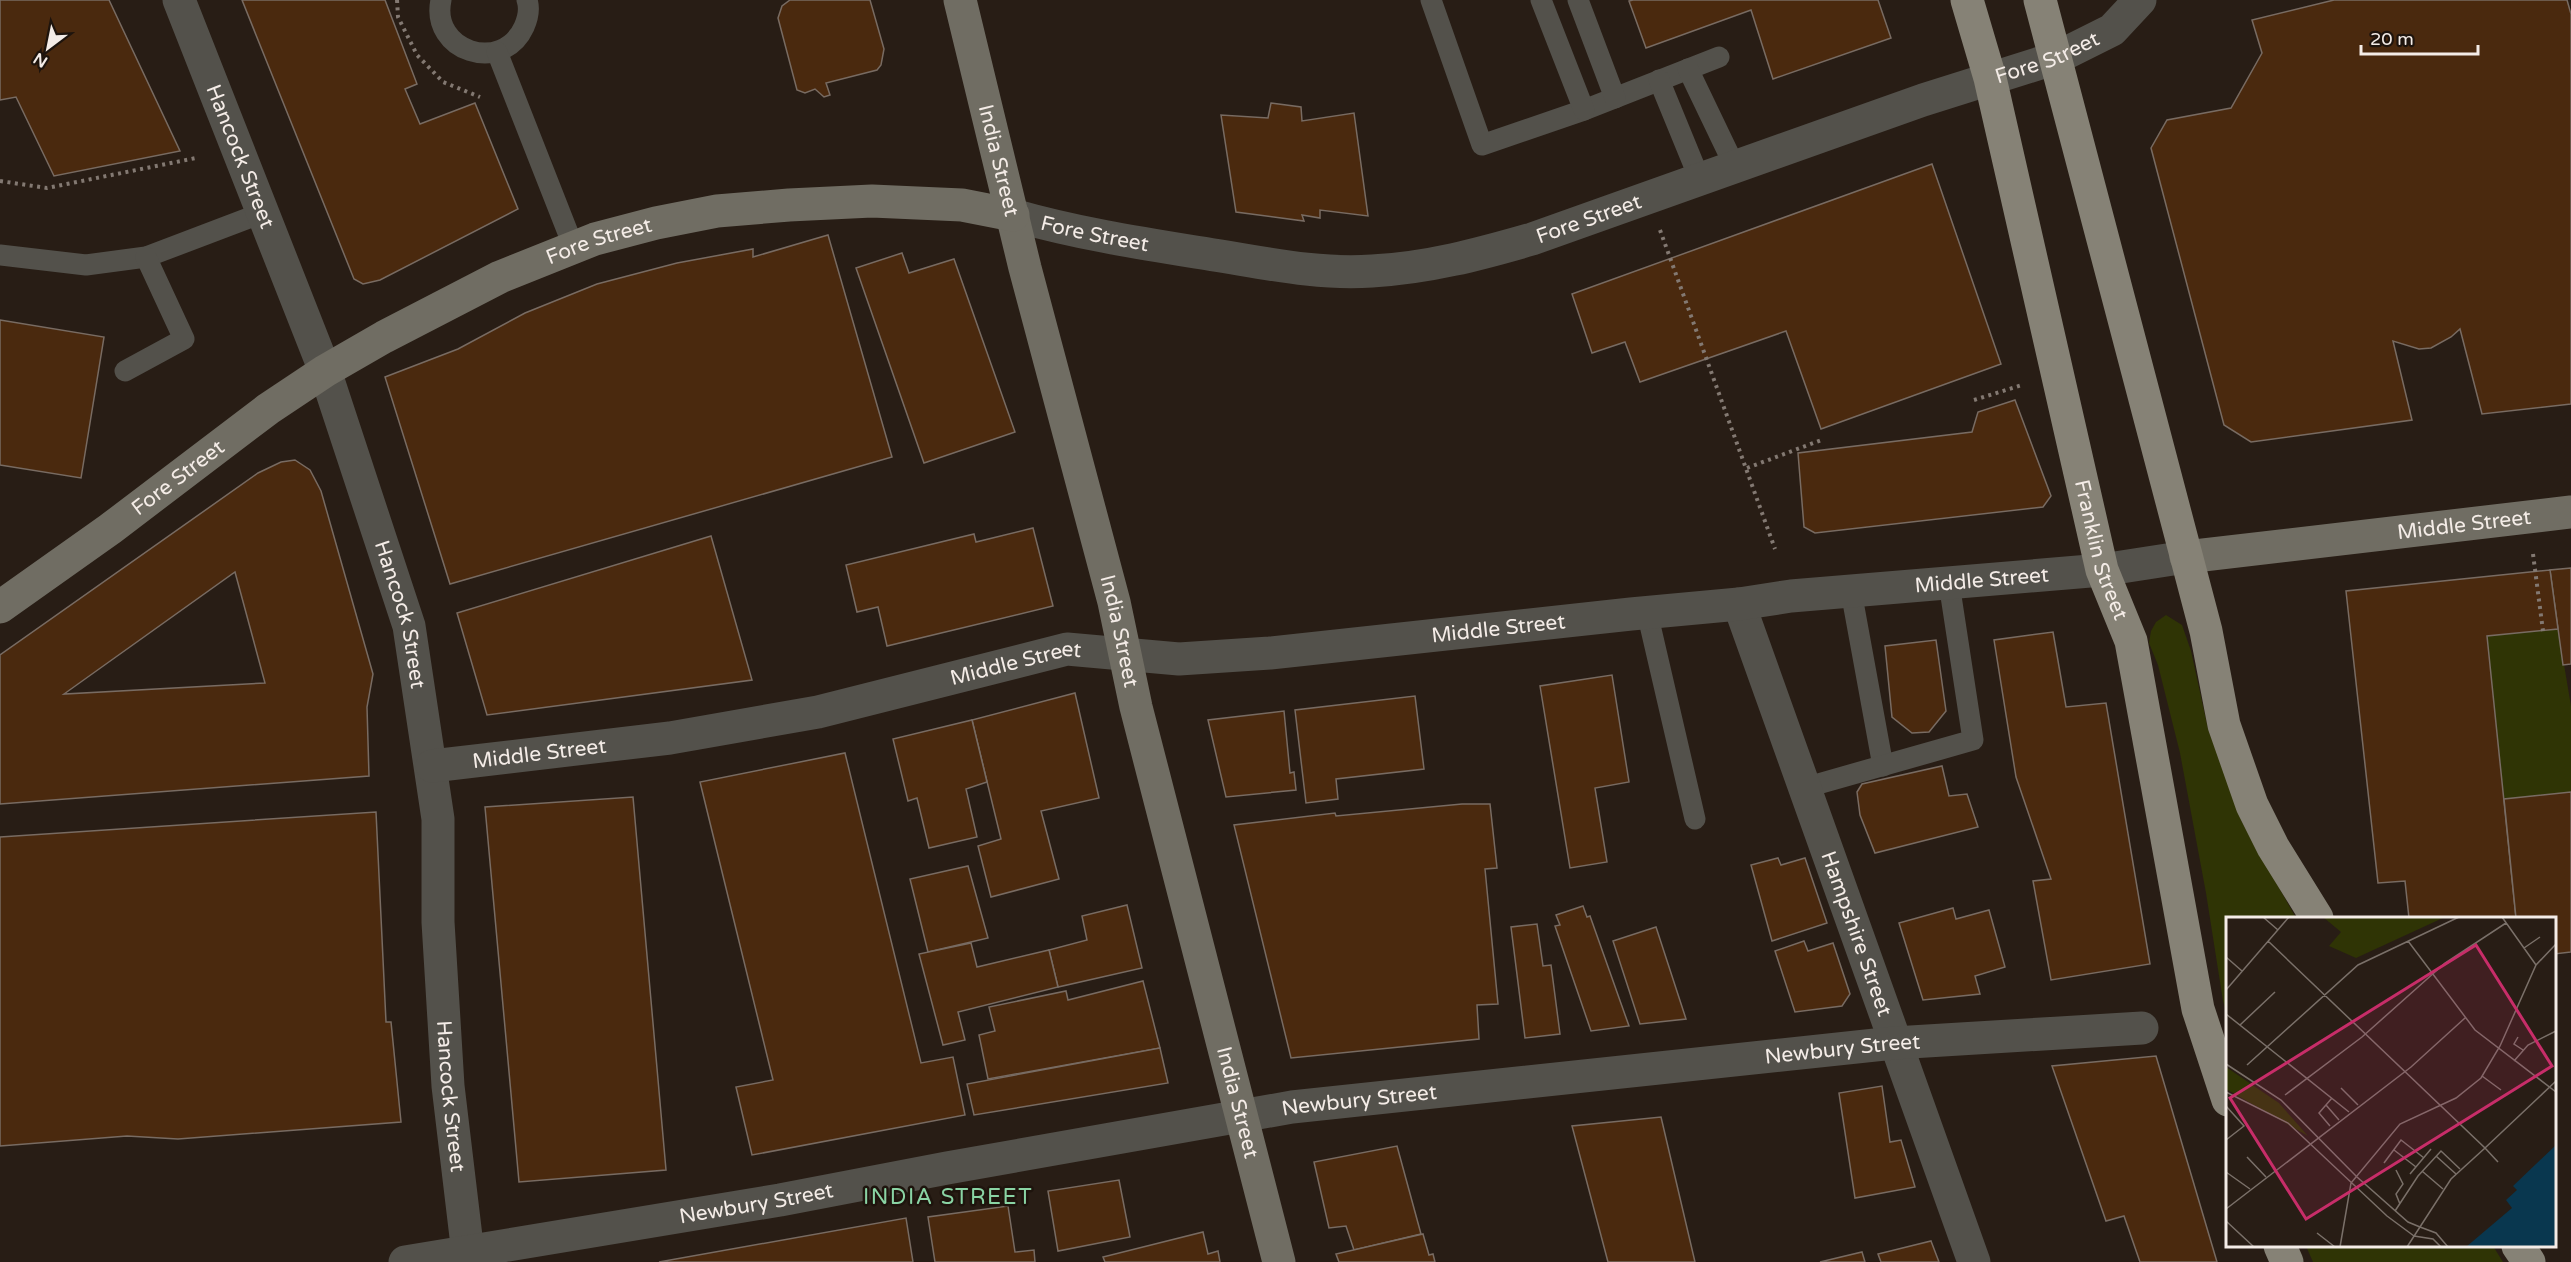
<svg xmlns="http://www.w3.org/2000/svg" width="2571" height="1262" font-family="'Varela Round',sans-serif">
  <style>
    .green { fill: #2f3405 }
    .building { fill: #4a290e; stroke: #786b62; stroke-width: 1.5; fill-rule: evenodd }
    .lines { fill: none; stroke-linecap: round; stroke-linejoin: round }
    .path { stroke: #837972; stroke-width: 4; stroke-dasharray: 3 4.5; stroke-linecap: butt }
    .lane { stroke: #53514b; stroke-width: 21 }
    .street { stroke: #53514b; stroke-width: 33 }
    .secondary { stroke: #706d63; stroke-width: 33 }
    .primary { stroke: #868276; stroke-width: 33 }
    .labels { text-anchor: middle; stroke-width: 5; stroke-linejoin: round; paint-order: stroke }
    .street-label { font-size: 21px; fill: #f4ece7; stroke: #1e140d }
    .neighbourhood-label { font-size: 22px; letter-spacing: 1.5px; fill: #8ad4a4; stroke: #1e140d }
    .inset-road { fill: none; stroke: #7a7069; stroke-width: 1.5 }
    .view { fill: #c72d69; fill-opacity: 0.15; stroke: #c72d69; stroke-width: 3 }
    .inset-edge { fill: none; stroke: #f4ece7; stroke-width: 3 }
  </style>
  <rect width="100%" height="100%" fill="#281d15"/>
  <g class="green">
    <polygon points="2166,615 2182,625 2191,651 2208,729 2242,822 2296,918 2228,918 2227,1015 2223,1001 2206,893 2180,753 2158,665 2149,643 2151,631 2156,622"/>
    <polygon points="2558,629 2571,706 2571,792 2504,799 2487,636"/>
    <polygon points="2306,1246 2493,1246 2503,1262 2313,1262"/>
  </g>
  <g class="building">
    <polygon points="0,0 109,0 180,151 54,176 16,97 0,100"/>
    <polygon points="242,0 385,0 417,84 405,89 420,124 475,103 518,209 380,280 363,284 354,279"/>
    <polygon points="790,0 870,0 884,49 881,65 877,70 826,83 830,95 824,97 815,89 805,93 797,90 778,18 782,6"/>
    <polygon points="1633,0 1878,0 1891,38 1773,79 1751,10 1646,48 1629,1"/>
    <polygon points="2334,0 2567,0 2571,14 2571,404 2482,414 2460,329 2451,337 2431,348 2419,349 2393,341 2412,420 2251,442 2224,425 2151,148 2167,120 2231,108 2262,53 2252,20"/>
    <polygon points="1271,103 1301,107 1302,121 1354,113 1368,216 1320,210 1320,218 1302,215 1304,221 1236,212 1221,115 1268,118"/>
    <polygon points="1932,164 2001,364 1821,429 1786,331 1640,382 1625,342 1592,353 1572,294"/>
    <polygon points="828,235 892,457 450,584 385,377 458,349 525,313 597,284 677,263 753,249 753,257"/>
    <polygon points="902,253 909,273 954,259 1015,432 924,463 856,268"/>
    <polygon points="0,320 104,337 81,478 0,465"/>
    <polygon points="2015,400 2051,496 2043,507 1815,533 1804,527 1798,453 1972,432 1978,412"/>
    <path d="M295,460l15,10 11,21 52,183 -6,33 2,69 -369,28v-149l258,-182 23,-11zM235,572l30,111 -201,11z"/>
    <polygon points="1033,528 1053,606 887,646 878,607 857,612 846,565 974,534 976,542"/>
    <polygon points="711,536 752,680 487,715 457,613"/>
    <polygon points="2571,568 2571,664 2563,665 2550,570"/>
    <polygon points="2550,570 2558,629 2487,636 2516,918 2409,918 2405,881 2378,883 2346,591"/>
    <polygon points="2053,632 2066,707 2106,703 2150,964 2051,980 2033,881 2051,879 2016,777 1994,640"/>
    <polygon points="1936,640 1946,711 1929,732 1912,733 1892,717 1885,646"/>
    <polygon points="1612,675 1629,782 1595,788 1607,862 1570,868 1540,686"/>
    <polygon points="1075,693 1099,798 1041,811 1059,879 991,897 978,846 1001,839 972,720"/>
    <polygon points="1415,696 1424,769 1336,779 1338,799 1306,803 1295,710"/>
    <polygon points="1284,711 1290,773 1294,772 1296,790 1226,797 1208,720"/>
    <polygon points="972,720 987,782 966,789 977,837 929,848 917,798 908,801 893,739"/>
    <polygon points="845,753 921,1063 953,1057 965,1115 752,1155 736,1087 773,1080 700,782"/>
    <polygon points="1942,766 1949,796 1967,794 1978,827 1875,853 1860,815 1857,792 1862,784"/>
    <polygon points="2571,792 2571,952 2554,954 2554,918 2516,918 2504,799"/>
    <polygon points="633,797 666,1170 519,1182 485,807"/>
    <polygon points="1462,804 1490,804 1497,868 1485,869 1498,1004 1477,1005 1479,1039 1291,1058 1234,825 1335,813 1336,816"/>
    <polygon points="376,812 386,1022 391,1022 401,1122 178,1139 127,1136 0,1146 0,837"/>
    <polygon points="1778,858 1781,865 1805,858 1827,923 1772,941 1751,865"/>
    <polygon points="968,866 988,938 928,952 910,879"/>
    <polygon points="1127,905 1142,968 1058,987 1049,950 1087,940 1082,916"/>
    <polygon points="1583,906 1587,917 1590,916 1629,1026 1591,1031 1555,926 1560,925 1556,915"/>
    <polygon points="1953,908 1956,919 1989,910 2005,967 1975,976 1980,994 1923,1000 1899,923"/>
    <polygon points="1537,924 1543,966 1551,965 1560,1034 1525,1038 1511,927"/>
    <polygon points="1656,927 1686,1019 1640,1024 1613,941"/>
    <polygon points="1804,941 1808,951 1833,943 1850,994 1842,1006 1795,1012 1775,951"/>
    <polygon points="971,943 977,967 1049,950 1058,987 958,1012 965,1040 943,1045 919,954"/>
    <polygon points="1143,981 1160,1048 988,1079 979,1035 995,1031 989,1007 1066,991 1068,1000"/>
    <polygon points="1160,1048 1168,1083 974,1115 967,1084"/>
    <polygon points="2156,1056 2217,1262 2140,1262 2124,1216 2106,1221 2052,1066"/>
    <polygon points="1882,1086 1890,1142 1901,1140 1915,1187 1855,1198 1839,1093"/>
    <polygon points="1661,1117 1695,1262 1608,1262 1572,1126"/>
    <polygon points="1397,1146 1421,1234 1354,1250 1346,1226 1329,1228 1314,1162"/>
    <polygon points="1119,1180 1130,1237 1058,1251 1048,1191"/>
    <polygon points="1008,1206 1015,1252 1034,1250 1035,1262 935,1262 928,1217"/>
    <polygon points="906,1218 913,1262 659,1262"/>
    <polygon points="1203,1232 1208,1254 1218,1251 1220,1262 1105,1262 1103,1257"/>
    <polygon points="1423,1234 1429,1255 1433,1254 1435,1262 1339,1262 1336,1254"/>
    <polygon points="1931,1241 1939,1262 1881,1262 1878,1254"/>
    <polygon points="1862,1252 1865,1262 1820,1262"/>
  </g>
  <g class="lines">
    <g class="path">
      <polyline points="397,0 398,17 417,55 443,82 480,97"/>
      <polyline points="0,181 47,188 196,158"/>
      <polyline points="1660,230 1775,549"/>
      <polyline points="1974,400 2022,385"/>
      <polyline points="1747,468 1824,439"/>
      <polyline points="2533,554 2543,631"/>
    </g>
    <g class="lane">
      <path d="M441,0c-11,51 61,75 83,27 4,-9 6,-18 3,-27"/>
      <polyline points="1431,0 1482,145 1584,110 1719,57"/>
      <polyline points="1541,0 1584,110"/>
      <polyline points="1578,0 1615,98"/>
      <polyline points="497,52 574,248"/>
      <polyline points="1688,69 1735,167"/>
      <polyline points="1659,80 1700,180"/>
      <polyline points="0,255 86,265 146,257 262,213"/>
      <polyline points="125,371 184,339 146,257"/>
      <polyline points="1851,591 1883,766"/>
      <polyline points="1647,612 1695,819"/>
      <polyline points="1804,788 1973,740 1949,583"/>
    </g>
    <g class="street">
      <path id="s1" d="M179,0l146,371 84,255 29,193v103l10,164 21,176"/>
      <path id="s2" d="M1013,215c66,19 133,29 201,40 51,8 106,20 158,16 56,-3 108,-17 160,-32l391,-139 133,-42 56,-28 28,-30"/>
      <path id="s3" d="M1739,604l235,658"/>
      <path id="s4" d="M432,766l238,-28 148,-26 249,-63 112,10 91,-6 361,-39 108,-10 52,-8 311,-26 84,-13"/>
      <path id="s5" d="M405,1262l375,-62 167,-32 345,-61 602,-64 248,-15"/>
    </g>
    <g class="secondary">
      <path id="s6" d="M960,0l65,268 89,334 22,105 143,555"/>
      <path id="s7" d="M2186,557l385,-45"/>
      <path id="s8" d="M0,607l110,-78 158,-120 57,-38 59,-34 116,-60 95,-38 61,-16 61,-12 72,-6 83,-4 90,4 51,10"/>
    </g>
    <g class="primary">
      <path id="s9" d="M1967,0l23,78 112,492 29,71 67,368 30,91"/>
      <polyline points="2040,0 2206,631 2224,725 2252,805 2273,847 2317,918"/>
      <polyline points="2280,1246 2287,1262"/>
      <polyline points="2518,1246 2529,1262"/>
    </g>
  </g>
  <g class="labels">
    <g class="street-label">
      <text dy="7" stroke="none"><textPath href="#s2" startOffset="1074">Fore Street</textPath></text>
      <text dy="7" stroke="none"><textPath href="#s1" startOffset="168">Hancock Street</textPath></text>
      <text dy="7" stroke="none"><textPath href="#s6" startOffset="165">India Street</textPath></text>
      <text dy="7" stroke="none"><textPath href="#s2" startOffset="588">Fore Street</textPath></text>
      <text dy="7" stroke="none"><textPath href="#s2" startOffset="84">Fore Street</textPath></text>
      <text dy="7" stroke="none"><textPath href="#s8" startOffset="706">Fore Street</textPath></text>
      <text dy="7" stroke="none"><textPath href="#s8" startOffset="220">Fore Street</textPath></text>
      <text dy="7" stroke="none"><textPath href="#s7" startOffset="280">Middle Street</textPath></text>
      <text dy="7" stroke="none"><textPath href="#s9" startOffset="566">Franklin Street</textPath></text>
      <text dy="7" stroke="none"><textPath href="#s4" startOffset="1566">Middle Street</textPath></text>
      <text dy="7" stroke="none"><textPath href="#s1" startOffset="654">Hancock Street</textPath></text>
      <text dy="7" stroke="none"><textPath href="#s4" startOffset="1080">Middle Street</textPath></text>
      <text dy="7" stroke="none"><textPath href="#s6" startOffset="651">India Street</textPath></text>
      <text dy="7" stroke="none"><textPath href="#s4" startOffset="594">Middle Street</textPath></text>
      <text dy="7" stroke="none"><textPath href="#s4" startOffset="108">Middle Street</textPath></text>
      <text dy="7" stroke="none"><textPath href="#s3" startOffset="350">Hampshire Street</textPath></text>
      <text dy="7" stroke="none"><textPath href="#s5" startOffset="1454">Newbury Street</textPath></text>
      <text dy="7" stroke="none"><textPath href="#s1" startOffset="1140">Hancock Street</textPath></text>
      <text dy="7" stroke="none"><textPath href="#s5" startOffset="968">Newbury Street</textPath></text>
      <text dy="7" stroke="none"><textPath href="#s6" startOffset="1137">India Street</textPath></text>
      <text dy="7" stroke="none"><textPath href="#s5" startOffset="356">Newbury Street</textPath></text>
    </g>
    <g class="neighbourhood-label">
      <text x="948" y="1204">INDIA STREET</text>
    </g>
  </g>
  <g transform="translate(2226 917)">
    <rect width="330" height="330" fill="#281d15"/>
    <path d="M97,0h122l-89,41 -27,-12 12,-14zM0,150l53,36 29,33 -82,-47z" fill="#2f3405"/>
    <path d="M330,228v102h-90l46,-39 -6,-8 11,-10 -4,-4z" fill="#09374f"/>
    <path class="inset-road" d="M37,0l15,13M276,0l34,48M42,24l217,207 -34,31 -44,68M182,24l67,89 81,62M298,31l16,-11M0,40l16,14M0,73l63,-73M0,97l123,98M14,108l35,-33M292,120l-4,7 9,6M288,144l14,-16 28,-14M0,147l55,36 76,77 51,45 12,5M21,148l111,-100 101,-48M256,159l19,14M115,171l17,17M0,175l62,31 99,93 27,20M59,178l77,-58 83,-74 61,-40M100,188l13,15M0,189l18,20 -18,14M104,209l-11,-13 13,-15M168,233l22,17M210,239l20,18M21,240l19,20M272,245l-13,-14 71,-67M158,246l17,-23 23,18M170,253l7,14 -7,10 4,10M196,254l21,18M0,255l24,17M184,257l21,-25M0,292l185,-142 54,-49M169,294l23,-35 23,-25 19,18M0,304l28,26M194,310l16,6 12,14M91,316l18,14M188,319l19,3 8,8M114,330l11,-64 49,-59 56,-26 25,-20 19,-32 36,-81 20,-21"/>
    <path class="view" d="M250,28l76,121 -246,153 -76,-121z"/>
    <rect width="330" height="330" class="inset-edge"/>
  </g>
  <g transform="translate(48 48) rotate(212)" stroke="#1e140d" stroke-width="4.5" paint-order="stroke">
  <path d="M0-4.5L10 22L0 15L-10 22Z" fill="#f4ece7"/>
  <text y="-9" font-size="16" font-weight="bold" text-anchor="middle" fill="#f4ece7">N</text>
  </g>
  <path d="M2361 45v9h117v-9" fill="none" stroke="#f4ece7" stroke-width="3"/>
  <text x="2370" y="45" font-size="18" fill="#f4ece7" stroke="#1e140d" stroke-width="4.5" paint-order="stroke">20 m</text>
</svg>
